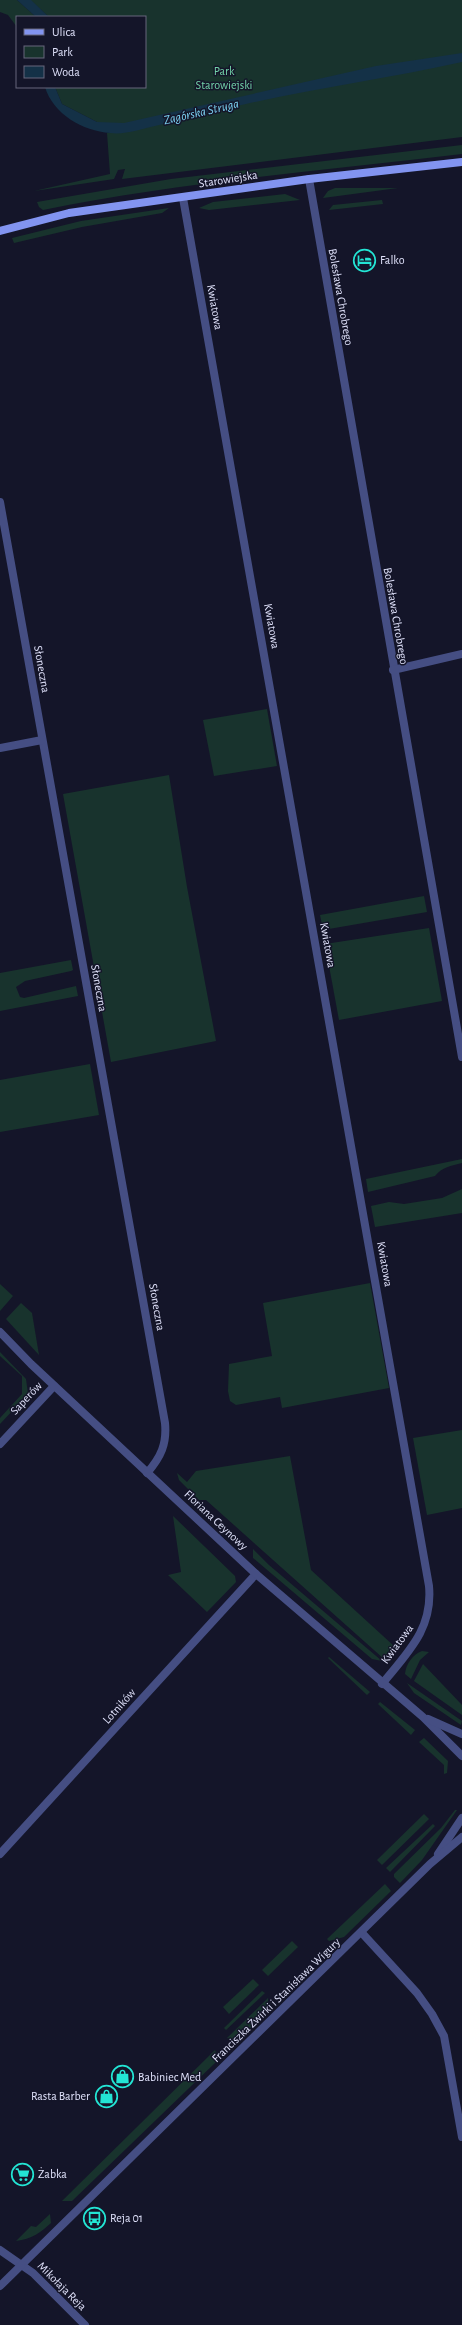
<svg xmlns="http://www.w3.org/2000/svg" width="462" height="2325" font-family="'Alegreya Sans',sans-serif">
  <style>
    .green { fill: #18332d }
    .water { fill: #143147 }
    .lines { fill: none; stroke-linecap: round; stroke-linejoin: round }
    .minor { stroke: #454e83; stroke-width: 8 }
    .tertiary { stroke: #454e83; stroke-width: 8 }
    .secondary { stroke: #8294f0; stroke-width: 8 }
    .labels { text-anchor: middle; stroke-width: 3; stroke-linejoin: round; paint-order: stroke }
    .park-label { font-size: 12px; fill: #73d4aa; stroke: #141529 }
    .street-label { font-size: 12px; fill: #e0e2fb; stroke: #141529 }
    .poi-label { font-size: 12px; fill: #e0e2fb; stroke: #141529; text-anchor: start }
    .water-label { font-size: 13px; font-style: italic; fill: #7acfef; stroke: #141529 }
  </style>
  <rect width="100%" height="100%" fill="#141529"/>
  <g class="green">
    <polygon points="0,0 17,0 36,17 17,17 17,27 8,15 0,12"/>
    <polygon points="30,0 462,0 462,137 122,179 125,169 118,170 114,179 34,191 110,174 107,133 110,133 97,122 62,104 55,87 145,87 145,17 49,17"/>
    <path d="M462,145v9c-140,17 -281,28 -419,56l-4,-3 -2,-5 134,-23z"/>
    <polygon points="335,188 398,188 323,198 328,191"/>
    <polygon points="285,194 300,200 209,210 199,208 213,202"/>
    <polygon points="382,200 383,204 329,210 333,205"/>
    <polygon points="169,208 162,213 82,227 14,243 12,238 81,221"/>
    <polygon points="267,709 277,766 214,776 203,720"/>
    <polygon points="169,775 187,887 216,1041 111,1062 63,794"/>
    <polygon points="424,896 427,912 323,930 320,915"/>
    <polygon points="429,928 442,1001 339,1020 325,944"/>
    <polygon points="71,960 73,970 71,971 25,981 16,987 20,997 24,998 76,986 78,996 0,1011 0,973"/>
    <polygon points="90,1064 99,1115 0,1132 0,1080"/>
    <path d="M462,1159v4c-11,3 -20,4 -27,13l-67,16 -2,-13z"/>
    <polygon points="462,1189 462,1213 375,1227 371,1206 389,1202 404,1204 442,1198"/>
    <polygon points="370,1283 389,1388 282,1408 280,1397 236,1405 230,1401 228,1391 229,1364 272,1356 263,1303"/>
    <polygon points="0,1284 13,1296 0,1311"/>
    <polygon points="21,1303 32,1313 39,1355 6,1319"/>
    <polygon points="0,1352 26,1379 28,1394 0,1424 0,1418 22,1394 22,1376 0,1356"/>
    <polygon points="462,1430 462,1508 427,1515 413,1438"/>
    <path d="M290,1456l21,114 83,76 16,-21c4,7 -19,29 -26,34l-178,-159h-7l-20,-20 -2,-7 10,9 9,-11z"/>
    <polygon points="173,1516 235,1576 236,1582 207,1612 168,1575 181,1572"/>
    <polygon points="253,1549 269,1565 382,1661 372,1659 253,1558"/>
    <path d="M422,1651l7,1 -9,8 -9,19 -6,-5c1,-10 8,-20 17,-23z"/>
    <polygon points="329,1657 370,1692 367,1695 328,1658"/>
    <polygon points="423,1664 462,1705 462,1715 414,1681"/>
    <polygon points="407,1683 462,1721 461,1725 414,1693"/>
    <polygon points="380,1702 415,1730 411,1735 378,1704"/>
    <polygon points="424,1738 448,1761 447,1773 444,1774 444,1765 419,1742"/>
    <polygon points="455,1810 457,1810 422,1860 400,1883 394,1877 394,1874 441,1828"/>
    <polygon points="424,1814 429,1819 382,1865 377,1860"/>
    <polygon points="433,1824 435,1826 390,1872 386,1868"/>
    <polygon points="385,1884 391,1891 344,1937 329,1941 327,1939"/>
    <polygon points="292,1941 298,1947 268,1976 262,1970"/>
    <polygon points="253,1979 259,1985 229,2014 223,2007"/>
    <polygon points="262,1991 265,1993 226,2030 224,2028"/>
    <path d="M268,1998c2,14 -20,33 -31,43l-10,-3z"/>
    <polygon points="215,2050 218,2058 216,2062 72,2201 62,2201"/>
    <path d="M50,2214l1,9c-11,10 -19,16 -35,18l15,-15 5,1z"/>
  </g>
  <g class="water">
    <polygon points="17,0 31,0 49,17 36,17"/>
    <path d="M462,53v9c-72,16 -145,26 -216,42 -31,6 -61,15 -91,22 -14,3 -30,9 -45,7 -27,-2 -57,-19 -65,-46h10l7,17 35,18 27,1 252,-57z"/>
  </g>
  <g class="lines">
    <g class="minor">
      <polyline points="309,179 462,1057"/>
      <path d="M183,198l246,1388c4,43 -21,66 -47,98"/>
      <path d="M0,502l165,921c2,21 -4,34 -18,50"/>
      <polyline points="393,670 462,654"/>
      <polyline points="0,748 42,740"/>
      <polyline points="0,1444 54,1386"/>
      <polyline points="0,1854 256,1574"/>
      <polyline points="362,1933 417,1993 432,2014 444,2036 462,2137"/>
      <polyline points="0,2250 33,2273 85,2325"/>
    </g>
    <g class="tertiary">
      <polyline points="0,1332 31,1364 256,1574 423,1717 462,1756"/>
      <polyline points="428,1719 462,1734"/>
      <polyline points="438,1854 462,1818"/>
      <polyline points="0,2286 430,1864 462,1837"/>
    </g>
    <polyline class="secondary" points="0,231 69,213 309,179 462,162"/>
  </g>
  <defs>
    <symbol id="hotel-ring" viewBox="-11 -11 22 22"><circle r="9.5" fill="#141529" stroke="#23e5d4" stroke-width="1.5"/><path d="M-6-4.5h1.5V1H6V5H4.5V3h-9V5H-6ZM-4 0a1.8 1.8 0 1 1 3.6 0ZM.5 0V-2.5h3Q6-2.5 6 0Z" fill="#23e5d4"/></symbol>
    <symbol id="shop-ring" viewBox="-11 -11 22 22"><circle r="9.5" fill="#141529" stroke="#23e5d4" stroke-width="1.5"/><path d="M-5-2.5h2.3a2.7 3.5 0 0 1 5.4 0H5L5.5 6h-11ZM-1.5-2.5h3a1.5 2.3 0 0 0-3 0Z" fill="#23e5d4"/></symbol>
    <symbol id="supermarket-ring" viewBox="-11 -11 22 22"><circle r="9.5" fill="#141529" stroke="#23e5d4" stroke-width="1.5"/><path d="M-6-5.5h2.5l.6 2H6L4.5 2H-2.5L-4.4-4H-6ZM-1.5 3.2a1.3 1.3 0 1 0 .1 0ZM3 3.2a1.3 1.3 0 1 0 .1 0Z" fill="#23e5d4"/></symbol>
    <symbol id="bus-ring" viewBox="-11 -11 22 22"><circle r="9.5" fill="#141529" stroke="#23e5d4" stroke-width="1.5"/><path d="M-5-6H5V4H4V6H2V4H-2V6H-4V4H-5ZM-3.5-4V0h7V-4ZM-3.5 1.2v1.5H-2V1.2ZM2 1.2v1.5H3.5V1.2Z" fill="#23e5d4"/></symbol>
  </defs>
  <g fill-rule="evenodd">
    <use href="#hotel-ring" x="352" y="248" width="25" height="25"/>
    <use href="#shop-ring" x="110" y="2064" width="25" height="25"/>
    <use href="#shop-ring" x="94" y="2084" width="25" height="25"/>
    <use href="#supermarket-ring" x="10" y="2162" width="25" height="25"/>
    <use href="#bus-ring" x="82" y="2206" width="25" height="25"/>
  </g>
  <g class="labels">
    <g class="park-label">
      <text x="224" y="75">Park<tspan x="224" dy="14">Starowiejski</tspan></text>
    </g>
    <g class="street-label">
      <text transform="translate(228 179) rotate(-9)" y="4">Starowiejska</text>
      <text transform="translate(341 297) rotate(80)" y="4">Bolesława Chrobrego</text>
      <text transform="translate(215 307) rotate(80)" y="4">Kwiatowa</text>
      <text transform="translate(396 616) rotate(80)" y="4">Bolesława Chrobrego</text>
      <text transform="translate(272 626) rotate(80)" y="4">Kwiatowa</text>
      <text transform="translate(42 669) rotate(80)" y="4">Słoneczna</text>
      <text transform="translate(328 945) rotate(80)" y="4">Kwiatowa</text>
      <text transform="translate(99 988) rotate(80)" y="4">Słoneczna</text>
      <text transform="translate(385 1264) rotate(80)" y="4">Kwiatowa</text>
      <text transform="translate(157 1307) rotate(80)" y="4">Słoneczna</text>
      <text transform="translate(26 1398) rotate(-47)" y="4">Saperów</text>
      <text transform="translate(216 1520) rotate(43)" y="4">Floriana Ceynowy</text>
      <text transform="translate(397 1644) rotate(-54)" y="4">Kwiatowa</text>
      <text transform="translate(119 1706) rotate(-48)" y="4">Lotników</text>
      <text transform="translate(276 2000) rotate(-44)" y="4">Franciszka Żwirki i Stanisława Wigury</text>
      <text transform="translate(62 2286) rotate(45)" y="4">Mikołaja Reja</text>
    </g>
    <g class="poi-label">
      <text x="380" y="264">Falko</text>
      <text x="138" y="2081">Babiniec Med</text>
      <text x="90" y="2100" text-anchor="end">Rasta Barber</text>
      <text x="38" y="2178">Żabka</text>
      <text x="110" y="2222">Reja 01</text>
    </g>
    <g class="water-label">
      <text transform="translate(201 111) rotate(-13)" y="5">Zagórska Struga</text>
    </g>
  </g>
  <rect x="16" y="16" width="130" height="72" fill="#141529" stroke="#66677d"/>
  <rect x="24" y="29" width="20" height="6" fill="#8294f0" stroke="#66677d"/>
  <text x="52" y="36" font-size="12" fill="#e0e2fb">Ulica</text>
  <rect x="24" y="46" width="20" height="12" fill="#18332d" stroke="#66677d"/>
  <text x="52" y="56" font-size="12" fill="#e0e2fb">Park</text>
  <rect x="24" y="66" width="20" height="12" fill="#143147" stroke="#66677d"/>
  <text x="52" y="76" font-size="12" fill="#e0e2fb">Woda</text>
</svg>
